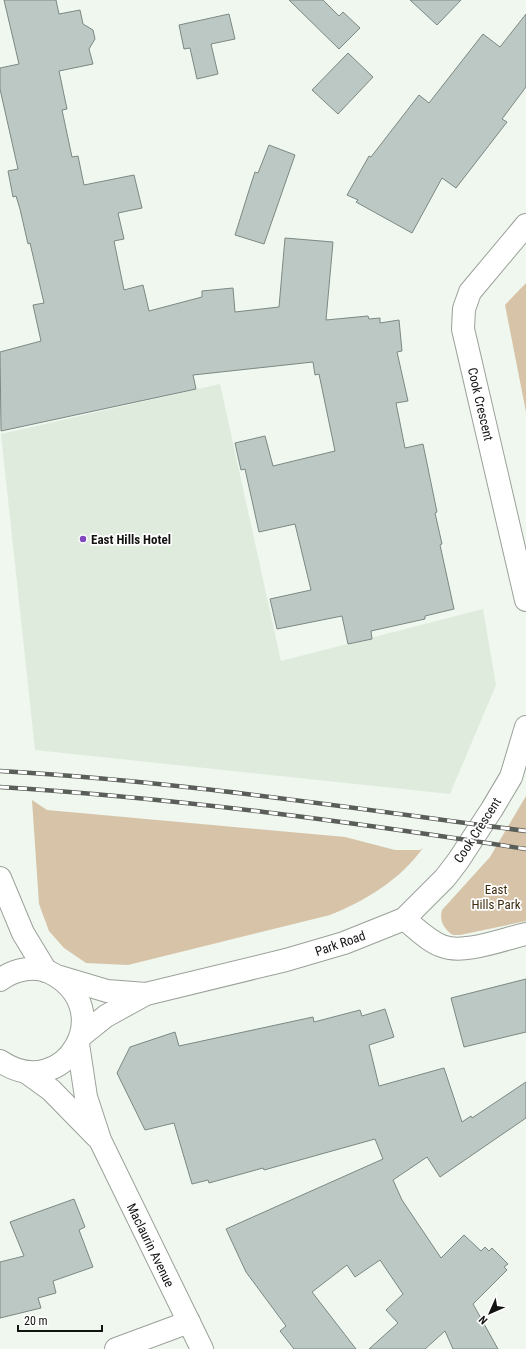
<svg xmlns="http://www.w3.org/2000/svg" width="526" height="1349" font-family="'Roboto Condensed',sans-serif">
  <style>
    .built { fill: #dfecdd }
    .green { fill: #d6c3a8 }
    .building { fill: #bcc8c4; stroke: #7c8884 }
    .lines { fill: none; stroke-linecap: round; stroke-linejoin: round }
    .minor-casing { stroke: #9aa199; stroke-width: 24 }
    .tertiary-casing { stroke: #9aa199; stroke-width: 24 }
    .secondary-casing { stroke: #9aa199; stroke-width: 24 }
    .minor { stroke: #fff; stroke-width: 22 }
    .tertiary { stroke: #fff; stroke-width: 22 }
    .secondary { stroke: #fff; stroke-width: 22 }
    .rail-casing { stroke: #5a5e59; stroke-width: 4.5 }
    .rail { stroke: #fff; stroke-width: 3; stroke-dasharray: 9; stroke-linecap: butt }
    .poi-dot { fill: #8048bf; stroke: #fff; stroke-width: 1.5 }
    .labels { text-anchor: middle; stroke-width: 3.5; stroke-linejoin: round; paint-order: stroke }
    .street-label { font-size: 13px; fill: #121411; stroke: #fff }
    .poi-label { font-size: 13px; font-weight: bold; fill: #121411; stroke: #fff; text-anchor: start }
    .park-label { font-size: 13px; fill: #3e2b0e; stroke: #fff }
  </style>
  <rect width="100%" height="100%" fill="#eff7ee"/>
  <polygon class="built" points="220,384 281,661 483,609 496,685 450,794 35,750 1,434"/>
  <g class="green">
    <polygon points="526,283 526,412 505,305"/>
    <path d="M526,796v125l-66,14h-7c-9,-6 -14,-14 -11,-25l48,-53z"/>
    <path d="M32,800l15,10 298,27 50,13h25l3,-2c-23,32 -58,53 -93,67l-202,50 -42,-2 -22,-15 -15,-17 -10,-27z"/>
  </g>
  <g class="building">
    <polygon points="4,0 56,0 59,14 80,10 83,24 93,30 95,39 89,49 93,64 59,71 67,109 62,110 72,157 78,156 84,185 134,175 142,208 118,213 124,239 114,241 124,290 143,285 149,311 202,297 202,291 233,288 235,312 279,307 285,238 333,242 326,320 368,316 369,319 380,318 380,323 399,320 402,351 397,352 408,401 396,403 405,448 423,444 437,512 435,513 442,544 440,545 454,609 425,616 425,619 371,631 372,639 348,644 342,616 277,629 270,599 311,590 295,524 259,532 245,469 241,470 235,443 265,436 273,466 335,451 319,374 315,375 313,362 193,375 196,389 1,431 0,352 41,341 33,305 44,303 30,243 28,244 20,209 16,196 13,197 8,171 18,169 0,89 0,68 19,64"/>
    <polygon points="289,0 323,0 339,16 343,12 360,28 339,49"/>
    <polygon points="410,0 461,0 437,25"/>
    <polygon points="229,14 235,39 211,44 218,74 197,79 190,48 184,49 179,25"/>
    <polygon points="526,14 526,87 502,119 507,122 456,188 442,178 412,233 356,202 358,200 347,195 369,156 371,157 419,95 429,103 483,34 500,47"/>
    <polygon points="348,53 373,77 338,114 312,90"/>
    <polygon points="269,145 295,155 264,244 235,235 251,184 255,172 258,173"/>
    <polygon points="526,979 526,1032 464,1047 451,998"/>
    <polygon points="385,1009 394,1037 369,1045 379,1086 444,1068 462,1122 471,1116 472,1118 526,1082 526,1118 440,1177 427,1157 393,1180 402,1200 441,1258 464,1235 481,1251 485,1247 489,1251 492,1248 508,1264 504,1267 507,1270 473,1304 498,1349 453,1349 445,1331 425,1349 369,1349 398,1323 386,1310 403,1294 380,1260 355,1277 347,1265 312,1292 356,1349 294,1349 280,1331 286,1326 246,1272 226,1229 383,1159 375,1139 264,1170 263,1168 209,1183 208,1180 192,1184 174,1123 145,1130 117,1073 130,1047 175,1032 179,1046 313,1017 314,1022 360,1010 362,1016"/>
    <polygon points="74,1199 85,1227 79,1230 93,1267 53,1281 56,1293 38,1298 41,1308 0,1318 0,1262 24,1256 10,1222"/>
  </g>
  <g class="lines">
    <defs>
      <g id="minor">
        <polyline points="526,225 470,292 464,309 463,329 526,600"/>
        <path d="M404,919c12,9 24,22 38,27 21,9 61,-7 84,-12"/>
        <polyline points="60,977 107,991 146,994"/>
        <polyline points="81,1036 106,1016 146,994 286,960 344,943 404,919 445,878 458,861 492,809 511,777 526,727"/>
        <polyline points="116,1349 189,1322"/>
      </g>
      <polyline id="tertiary" points="0,878 23,933 46,971"/>
      <g id="secondary">
        <path d="M0,980c13,-10 33,-15 49,-8 72,35 16,133 -49,89"/>
        <polyline points="78,1044 86,1097 100,1140 202,1349"/>
        <polyline points="26,1072 51,1090 96,1136"/>
      </g>
    </defs>
    <use href="#minor" class="minor-casing"/>
    <use href="#tertiary" class="tertiary-casing"/>
    <use href="#secondary" class="secondary-casing"/>
    <use href="#minor" class="minor"/>
    <use href="#tertiary" class="tertiary"/>
    <use href="#secondary" class="secondary"/>
    <defs>
      <g id="rail">
        <path d="M0,771c177,10 351,37 526,60"/>
        <path d="M0,787c176,11 352,35 526,62"/>
      </g>
    </defs>
    <use href="#rail" class="rail-casing"/>
    <use href="#rail" class="rail"/>
  </g>
  <circle class="poi-dot" cx="83" cy="539" r="4"/>
  <g class="labels">
    <g class="street-label">
      <text transform="translate(481 404) rotate(77)" y="5">Cook Crescent</text>
      <text transform="translate(477 830) rotate(-57)" y="5">Cook Crescent</text>
      <text transform="translate(340 943) rotate(-19)" y="5">Park Road</text>
      <text transform="translate(151 1245) rotate(64)" y="5">Maclaurin Avenue</text>
    </g>
    <g class="poi-label">
      <text x="91" y="544">East Hills Hotel</text>
    </g>
    <g class="park-label">
      <text x="496" y="894">East<tspan x="496" dy="15">Hills Park</tspan></text>
    </g>
  </g>
  <g transform="translate(490 1313) rotate(225)" stroke="#ffffff" stroke-width="3" paint-order="stroke">
  <path d="M0-3L7 15L0 10L-7 15Z" fill="#121411"/>
  <text y="-6" font-size="11" font-weight="bold" text-anchor="middle" fill="#121411">N</text>
  </g>
  <path d="M18 1325v6h84v-6" fill="none" stroke="#121411" stroke-width="2"/>
  <text x="24" y="1325" font-size="12" fill="#121411" stroke="#ffffff" stroke-width="3" paint-order="stroke">20 m</text>
</svg>
